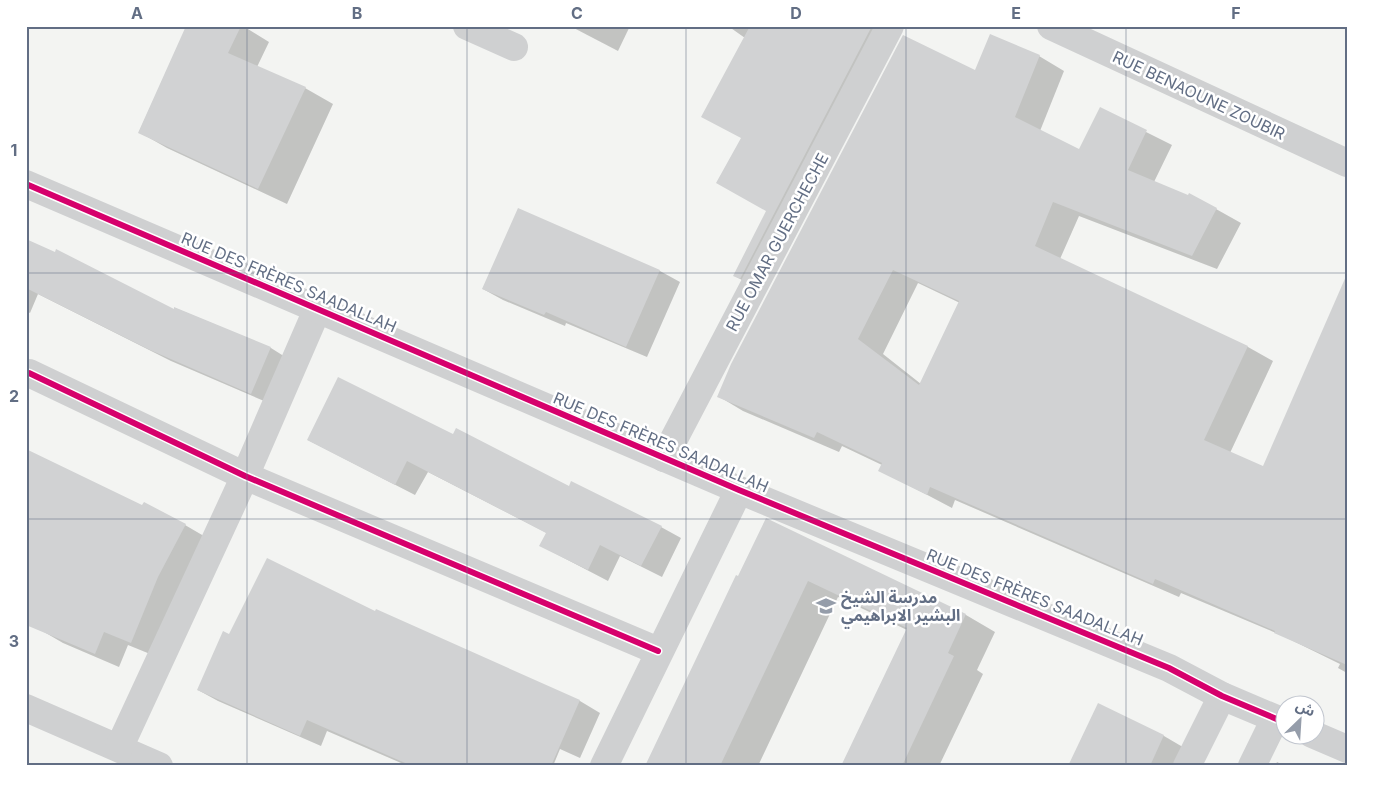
<svg xmlns="http://www.w3.org/2000/svg" width="1373" height="792" font-family="Inter,'Noto Sans Arabic',sans-serif">
  <style>
    .shadow { fill: #0003; fill-rule: evenodd }
    .building { fill: #d1d2d3; fill-rule: evenodd }
    .lines { fill: none; stroke-linecap: round; stroke-linejoin: round }
    .minor { stroke: #cfd0d1; stroke-width: 28 }
    .tertiary { stroke: #cfd0d1; stroke-width: 28 }
    .cycleway-casing { stroke: #fff; stroke-width: 9 }
    .cycleway { stroke: #d6006c; stroke-width: 6 }
    .grid { fill: none; stroke: #626e84; stroke-width: 1; stroke-opacity: 0.55 }
    .labels { text-anchor: middle; stroke-width: 5; stroke-linejoin: round; paint-order: stroke }
    .street-label { font-size: 16px; fill: #626e84; stroke: #fff }
    .poi-label { font-size: 16px; font-weight: bold; fill: #626e84; stroke: #fff; text-anchor: start }
    .neatline { fill: none; stroke: #626e84; stroke-width: 2 }
    .grid-label { font-size: 16px; text-anchor: middle; font-weight: bold; fill: #626e84 }
  </style>
  <rect width="100%" height="100%" fill="#f3f4f2"/>
  <g class="shadow">
    <polygon points="187,26 243,26 269,42 257,67 305,88 333,104 287,204 167,148 139,132"/>
    <polygon points="570,26 630,26 618,51"/>
    <polygon points="728,26 893,26 759,290 735,276 768,211 745,38"/>
    <path d="M1039,56l25,15 -24,60 40,20 20,-42 72,36 -18,37 62,27 25,14 -24,46 -138,-53 -19,43 188,88 25,14 -43,92 34,15 83,-191v396l-9,-5 2,-4 -57,-28 -102,-43 -2,4 -224,-97 -3,8 -72,-38 2,-5 -40,-19 -3,6 -96,-41 -25,-15 258,-324zM918,283l42,20 -39,81 -38,-30z"/>
    <polygon points="519,210 660,271 680,282 647,357 566,323 565,326 503,300 483,289"/>
    <polygon points="26,241 174,310 175,308 271,348 290,360 271,404 171,361 38,294 30,313 26,311"/>
    <polygon points="454,436 661,527 681,538 662,577 620,556 608,581 541,546 547,533 428,472 415,495 308,440"/>
    <polygon points="143,507 185,525 209,539 155,656 128,645 119,667 63,643 39,629"/>
    <polygon points="766,520 966,615 995,632 977,670 983,674 939,766 842,766 907,630 838,597 758,766 647,766"/>
    <polygon points="376,611 580,701 600,713 580,758 560,749 553,766 408,766 327,731 321,746 218,701 198,690 230,635"/>
    <polygon points="1098,705 1164,736 1193,753 1187,766 1069,766"/>
    <polygon points="1277,762 1285,766 1275,766"/>
  </g>
  <g class="building">
    <polygon points="186,26 241,26 228,53 306,87 258,189 138,133"/>
    <polygon points="750,26 872,26 740,279 733,276 766,211 716,183 741,138 701,117"/>
    <path d="M990,34l50,21 -25,62 64,32 21,-42 47,23 -19,40 60,25 1,-2 28,15 -25,48 -139,-54 -18,44 213,100 -44,94 59,26 84,-192v391l-73,-32 1,-2 -120,-52 -2,5 -223,-97 -3,8 -49,-24 4,-8 -65,-31 -3,6 -97,-41 14,-33 172,-329 72,35zM893,270l66,31 -40,84 -61,-46z"/>
    <polygon points="518,208 660,270 626,347 546,312 544,315 482,289"/>
    <polygon points="26,239 55,252 56,249 174,309 174,307 271,347 251,394 150,350 26,288"/>
    <polygon points="338,377 453,434 456,428 569,486 571,481 662,526 641,566 600,545 588,570 539,546 546,533 407,461 395,485 307,440"/>
    <polygon points="26,449 142,505 144,502 186,524 158,577 131,643 104,632 95,654 26,625"/>
    <polygon points="766,518 966,614 948,653 954,656 902,766 841,766 907,628 808,581 720,766 645,766 736,575 738,576"/>
    <polygon points="267,558 375,611 376,609 580,700 551,766 412,766 307,720 300,736 197,690 223,631 229,634"/>
    <polygon points="1098,703 1164,735 1150,766 1068,766"/>
  </g>
  <g class="lines">
    <g class="minor">
      <polyline points="467,26 514,47"/>
      <polyline points="1051,26 1347,163"/>
      <polyline points="29,373 245,476 658,651"/>
      <polyline points="664,458 890,26"/>
      <polyline points="26,708 159,766"/>
      <polyline points="119,748 245,476 317,310"/>
      <polyline points="604,766 739,490"/>
      <polyline points="1187,766 1222,696"/>
      <polyline points="1252,766 1275,719"/>
    </g>
    <g class="tertiary">
      <polyline points="26,184 739,490 1169,668 1222,696 1286,723"/>
      <polyline points="1312,734 1347,749"/>
    </g>
    <defs>
      <g id="cycleway">
        <polyline points="26,184 739,490 1169,668 1222,696 1286,723"/>
        <polyline points="29,373 245,476 658,651"/>
      </g>
    </defs>
    <use href="#cycleway" class="cycleway-casing"/>
    <use href="#cycleway" class="cycleway"/>
  </g>
  <path class="grid" d="M247,26v740M467,26v740M686,26v740M906,26v740M1126,26v740M26,273h1321M26,519h1321"/>
  <defs>
    <symbol id="school-bare" viewBox="-9 -9 18 18"><path d="M0-5L7-2L0 1L-7-2ZM-4 1L0 2.5L4 1V4Q0 6-4 4Z" fill="#959daa" stroke="#fff" stroke-width="2.5" paint-order="stroke"/></symbol>
  </defs>
  <g fill-rule="evenodd">
    <use href="#school-bare" x="812" y="592" width="28" height="28"/>
  </g>
  <g class="labels">
    <g class="street-label">
      <text transform="translate(1199 95) rotate(25)" y="6">RUE BENAOUNE ZOUBIR</text>
      <text transform="translate(777 242) rotate(-62)" y="6">RUE OMAR GUERCHECHE</text>
      <text transform="translate(289 282) rotate(23)" y="6">RUE DES FRÈRES SAADALLAH</text>
      <text transform="translate(661 442) rotate(23)" y="6">RUE DES FRÈRES SAADALLAH</text>
      <text transform="translate(1035 597) rotate(22)" y="6">RUE DES FRÈRES SAADALLAH</text>
    </g>
    <g class="poi-label">
      <text x="841" y="603">مدرسة الشيخ<tspan x="841" dy="18">البشير الابراهيمي</tspan></text>
    </g>
  </g>
  <rect width="1373" height="792" fill="none" stroke="#ffffff" stroke-width="55"/>
  <g transform="translate(1300 720) rotate(25)"><circle r="24" fill="#ffffff" stroke="#c0c5ce"/>
  <path d="M0-4L9 19L0 12L-9 19Z" fill="#959daa"/>
  <text y="-8" font-size="14" font-weight="bold" text-anchor="middle" fill="#626e84">ش</text>
  </g>
  <rect x="28" y="28" width="1318" height="736" class="neatline"/>
  <g class="grid-label">
    <text x="137" y="19">A</text>
    <text x="357" y="19">B</text>
    <text x="577" y="19">C</text>
    <text x="796" y="19">D</text>
    <text x="1016" y="19">E</text>
    <text x="1236" y="19">F</text>
    <text x="14" y="156">1</text>
    <text x="14" y="402">2</text>
    <text x="14" y="647">3</text>
  </g>
</svg>
